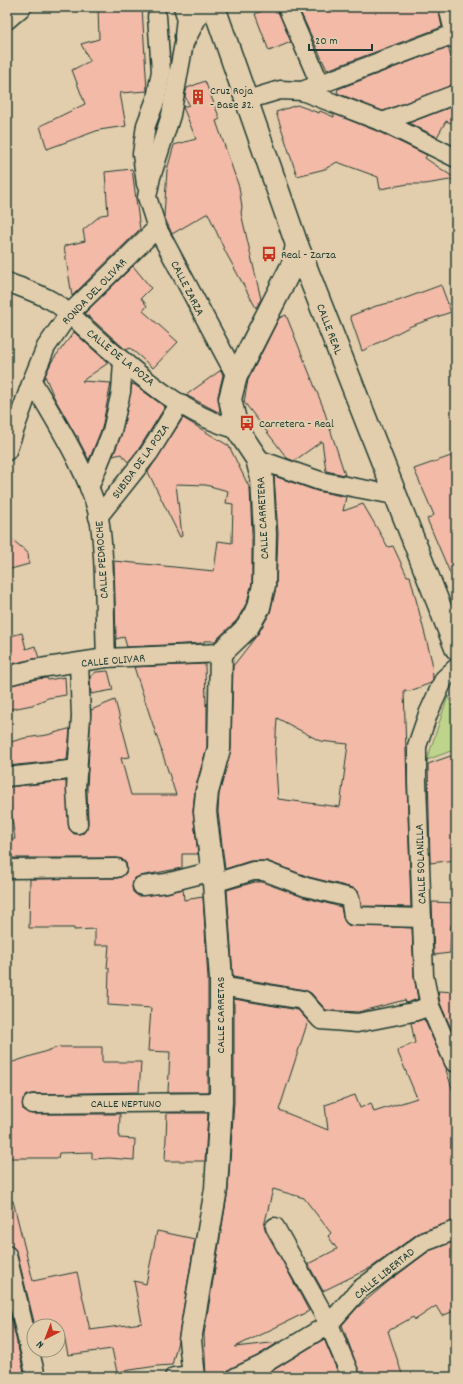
<svg xmlns="http://www.w3.org/2000/svg" width="463" height="1384" font-family="Dekko,sans-serif">
  <style>
    .green { fill: #bed48a; stroke: #6e885f }
    .building { fill: #f2baa7; stroke: #1f3d34; fill-rule: evenodd }
    .lines { fill: none; stroke-linecap: round; stroke-linejoin: round }
    .street-casing { stroke: #1f3d34; stroke-width: 21 }
    .secondary-casing { stroke: #1f3d34; stroke-width: 25 }
    .street { stroke: #e2cdac; stroke-width: 18 }
    .secondary { stroke: #e2cdac; stroke-width: 22 }
    .labels { text-anchor: middle; stroke-width: 4; stroke-linejoin: round; paint-order: stroke }
    .poi-label { font-size: 12px; fill: #1f3d34; stroke: #e2cdac; text-anchor: start }
    .street-label { font-size: 12px; fill: #1f3d34; stroke: #e2cdac }
  </style>
  <rect width="100%" height="100%" fill="#e2cdac"/>
  <filter id="ink" filterUnits="userSpaceOnUse"><feTurbulence type="fractalNoise" baseFrequency=".025" numOctaves="2"/><feDisplacementMap in="SourceGraphic" scale="8" xChannelSelector="R" yChannelSelector="G"/><feConvolveMatrix kernelMatrix="1 2 1 2 8 2 1 2 1" color-interpolation-filters="sRGB"/></filter>
  <g filter="url(#ink)">
    <polygon class="green" points="448,696 456,715 456,749 427,760"/>
    <g class="building">
      <polygon points="98,7 142,7 147,91 120,93 126,126 99,130 47,149 40,126 85,104 72,70 90,61 81,44 99,39"/>
      <polygon points="272,7 277,7 291,42 269,51 255,14"/>
      <polygon points="298,7 438,7 442,27 327,70"/>
      <polygon points="448,47 456,74 456,84 383,111 337,93 338,89"/>
      <polygon points="205,81 220,119 216,121 239,187 242,207 241,213 261,299 256,308 225,251 208,213 172,234 164,216 167,170 174,145 196,139 183,107 189,105 185,96 187,88"/>
      <polygon points="297,105 319,113 320,111 334,117 334,114 379,132 427,155 425,158 456,179 425,184 408,184 380,189 378,177 337,162 325,169 297,176 276,112"/>
      <polygon points="456,105 456,125 446,121 437,137 409,123"/>
      <polygon points="132,169 140,229 72,296 64,246 85,241 83,230 101,215 108,214 105,172"/>
      <polygon points="133,266 151,288 141,298 147,306 143,311 178,342 153,368 130,348 126,350 85,313"/>
      <polygon points="441,285 451,312 411,326 362,351 350,316 376,306 398,301"/>
      <polygon points="286,315 323,407 345,475 326,471 322,441 294,461 287,458 244,402 248,380 279,318"/>
      <polygon points="74,332 108,363 82,381 111,383 102,428 89,460 79,441 78,436 76,436 54,397 45,376 52,361"/>
      <polygon points="221,370 223,375 218,396 220,411 218,412 186,395"/>
      <polygon points="132,384 135,385 165,407 140,447 128,462 121,454 113,456 122,433"/>
      <polygon points="183,418 229,446 250,489 252,533 252,583 247,602 237,620 215,641 204,641 204,643 127,647 124,637 116,639 114,561 214,571 218,541 232,543 233,504 226,503 228,491 206,485 176,484 182,536 180,537 148,472"/>
      <polygon points="451,456 456,467 456,587 427,519 434,515 414,469"/>
      <path d="M274,476l43,15 29,6 -3,14 20,-7 25,43 5,-1 14,30h3l22,86 1,17 -2,4 -21,8 -6,-1 7,217 -49,-1 -4,-15 -5,-3 -44,-11 -42,-16h-17l-25,8 -7,-57 1,-18 12,-45 2,-83 25,-32 12,-21 6,-25 2,-55zM277,718l43,23 28,3 -8,63 -62,-8 -3,-47z"/>
      <polygon points="7,535 28,553 29,564 7,570"/>
      <polygon points="22,633 26,649 35,646 39,658 7,665 7,637"/>
      <polygon points="205,664 206,706 207,703 207,747 195,789 193,811 198,854 182,854 182,868 140,876 135,878 132,887 133,892 138,896 167,893 183,889 184,900 203,897 208,979 208,1092 168,1092 170,1052 148,1051 151,1008 108,1005 109,968 107,968 109,945 95,945 95,929 74,930 74,928 29,928 30,879 117,878 126,873 126,863 122,859 117,858 7,858 7,840 15,839 7,787 66,781 69,829 74,834 79,834 84,833 88,823 87,789 91,710 115,700 130,757 121,758 131,795 176,795 134,667"/>
      <polygon points="108,671 113,690 91,694 90,677 96,672"/>
      <polygon points="65,677 66,695 48,698 32,705 7,710 7,686 36,679 47,678 48,680"/>
      <polygon points="68,729 70,729 67,760 7,766 7,743 25,738 47,735"/>
      <polygon points="456,754 456,860 430,863 428,764"/>
      <polygon points="255,882 262,882 303,897 341,907 343,918 348,925 412,928 414,976 418,999 406,1003 405,1000 358,1012 326,1010 311,993 305,990 233,977 227,890"/>
      <polygon points="432,902 456,903 456,925 451,925 450,953 434,955"/>
      <polygon points="438,991 456,992 456,1040 440,1003"/>
      <polygon points="234,999 298,1010 308,1021 279,1110 328,1130 325,1105 355,1095 360,1108 371,1103 374,1112 417,1098 397,1050 415,1043 411,1023 424,1019 447,1070 446,1070 456,1100 456,1220 420,1232 372,1267 323,1291 308,1264 337,1249 328,1236 331,1233 304,1198 273,1189 264,1226 309,1311 235,1347 279,1342 257,1356 231,1368 227,1371 226,1377 206,1377 204,1334 228,1190 234,1102"/>
      <polygon points="59,1047 102,1047 102,1062 141,1062 139,1092 32,1094 26,1095 23,1099 23,1110 32,1114 120,1114 119,1138 135,1139 134,1160 109,1158 92,1159 92,1152 59,1153 58,1158 7,1158 7,1064"/>
      <polygon points="167,1113 208,1113 205,1161 165,1161"/>
      <polygon points="13,1201 33,1281 77,1272 90,1330 142,1323 134,1281 146,1284 157,1231 195,1239 178,1341 172,1365 157,1366 117,1372 112,1349 68,1355 63,1331 58,1331 58,1326 35,1326 17,1253 14,1248 7,1245 7,1202"/>
      <polygon points="456,1241 456,1310 442,1316 436,1306 415,1320 413,1317 388,1331 403,1377 361,1377 342,1325 357,1308 389,1281 429,1251"/>
      <polygon points="7,1300 25,1377 7,1377"/>
      <polygon points="324,1339 340,1377 261,1377 267,1374"/>
    </g>
    <g class="lines">
      <defs>
        <g id="street">
          <polyline points="183,7 186,16 184,37"/>
          <polyline points="203,7 184,43 171,115 151,177 147,197 157,228 236,376"/>
          <polyline points="287,7 320,84"/>
          <polyline points="448,7 456,40"/>
          <polyline points="7,20 22,7"/>
          <polyline points="302,91 454,34"/>
          <polyline points="247,100 280,90 302,91 383,122 456,158"/>
          <polyline points="383,122 456,94"/>
          <polyline points="146,184 142,154 146,125 156,99 161,71 157,16"/>
          <path d="M7,282c15,6 31,11 45,19 16,9 30,25 44,37 39,34 91,80 141,91"/>
          <path d="M32,381c23,39 61,98 68,143 6,43 4,90 6,134"/>
          <polyline points="7,451 32,381 46,347 69,314 157,228"/>
          <polyline points="257,459 320,481 394,495"/>
          <polyline points="89,488 112,431 121,392 123,361"/>
          <polyline points="98,517 149,453 180,403"/>
          <polyline points="456,668 444,679 428,714 417,746 417,782 424,976 430,1006 454,1062 456,1062"/>
          <polyline points="7,676 34,669 106,658 221,653"/>
          <polyline points="7,777 78,769"/>
          <polyline points="78,824 76,789 81,716 79,663"/>
          <polyline points="7,869 117,868"/>
          <polyline points="214,883 253,871 264,871 306,887 350,898 353,916 422,918"/>
          <polyline points="142,886 166,883 213,871"/>
          <polyline points="221,986 303,1000 321,1020 357,1023 413,1012 430,1006"/>
          <polyline points="32,1104 221,1102"/>
          <polyline points="275,1227 329,1324 351,1377"/>
          <polyline points="7,1255 36,1377"/>
          <polyline points="174,1377 193,1375"/>
          <polyline points="236,1377 262,1365 329,1324 359,1290 424,1242 456,1230"/>
        </g>
        <g id="secondary">
          <polyline points="214,7 297,245 456,648"/>
          <polyline points="194,1377 190,1340 216,1189 221,1102 221,979 214,883 205,812 207,792 219,749 221,653 247,628 259,607 264,585 265,533 262,479 257,459 237,429 230,399 236,376 293,264 297,245"/>
        </g>
      </defs>
      <use href="#street" class="street-casing"/>
      <use href="#secondary" class="secondary-casing"/>
      <use href="#street" class="street"/>
      <use href="#secondary" class="secondary"/>
    </g>
  </g>
  <defs>
    <symbol id="building-bare" viewBox="-9 -9 18 18"><path d="M-4-6H4V6H1V3H-1V6H-4ZM-2.5-4.3h1.7v1.8h-1.7ZM.8-4.3h1.7v1.8H.8ZM-2.5-1h1.7V.8h-1.7ZM.8-1h1.7V.8H.8Z" fill="#c8321e" stroke="#e2cdac" stroke-width="2.5" paint-order="stroke"/></symbol>
    <symbol id="bus-bare" viewBox="-9 -9 18 18"><path d="M-5-6H5V4H4V6H2V4H-2V6H-4V4H-5ZM-3.5-4V0h7V-4ZM-3.5 1.2v1.5H-2V1.2ZM2 1.2v1.5H3.5V1.2Z" fill="#c8321e" stroke="#e2cdac" stroke-width="2.5" paint-order="stroke"/></symbol>
  </defs>
  <g fill-rule="evenodd">
    <use href="#building-bare" x="187" y="86" width="22" height="22"/>
    <use href="#bus-bare" x="258" y="243" width="22" height="22"/>
    <use href="#bus-bare" x="236" y="412" width="22" height="22"/>
  </g>
  <g class="labels">
    <g class="poi-label">
      <text x="210" y="94">Cruz Roja<tspan x="210" dy="14">- Base 32.</tspan></text>
      <text x="281" y="258">Real - Zarza</text>
      <text x="259" y="427">Carretera - Real</text>
    </g>
    <g class="street-label">
      <text transform="translate(188 288) rotate(63)" y="4">CALLE ZARZA</text>
      <text transform="translate(94 291) rotate(-46)" y="4">RONDA DEL OLIVAR</text>
      <text transform="translate(330 329) rotate(69)" y="4">CALLE REAL</text>
      <text transform="translate(121 357) rotate(39)" y="4">CALLE DE LA POZA</text>
      <text transform="translate(140 461) rotate(-54)" y="4">SUBIDA DE LA POZA</text>
      <text transform="translate(262 518) rotate(-93)" y="4">CALLE CARRETERA</text>
      <text transform="translate(101 560) rotate(-94)" y="4">CALLE PEDROCHE</text>
      <text transform="translate(113 660) rotate(-5)" y="4">CALLE OLIVAR</text>
      <text transform="translate(420 864) rotate(-92)" y="4">CALLE SOLANILLA</text>
      <text transform="translate(220 1015) rotate(-90)" y="4">CALLE CARRETAS</text>
      <text x="126" y="1107">CALLE NEPTUNO</text>
      <text transform="translate(384 1273) rotate(-39)" y="4">CALLE LIBERTAD</text>
    </g>
  </g>
  <rect width="463" height="1384" fill="none" stroke="#e2cdac" stroke-width="24"/>
  <rect x="12" y="12" width="439" height="1360" fill="none" stroke="#1f3d34" stroke-width="1.5" filter="url(#ink)"/>
  <g transform="translate(46 1338) rotate(222)"><circle r="19" fill="#e2cdac" stroke="#94937c"/>
  <path d="M0-3L7 15L0 10L-7 15Z" fill="#c8321e"/>
  <text y="-6" font-size="11" font-weight="bold" text-anchor="middle" fill="#1f3d34">N</text>
  </g>
  <path d="M309 44v6h63v-6" fill="none" stroke="#1f3d34" stroke-width="2"/>
  <text x="315" y="44" font-size="12" fill="#1f3d34" stroke="#e2cdac" stroke-width="3" paint-order="stroke">20 m</text>
</svg>
